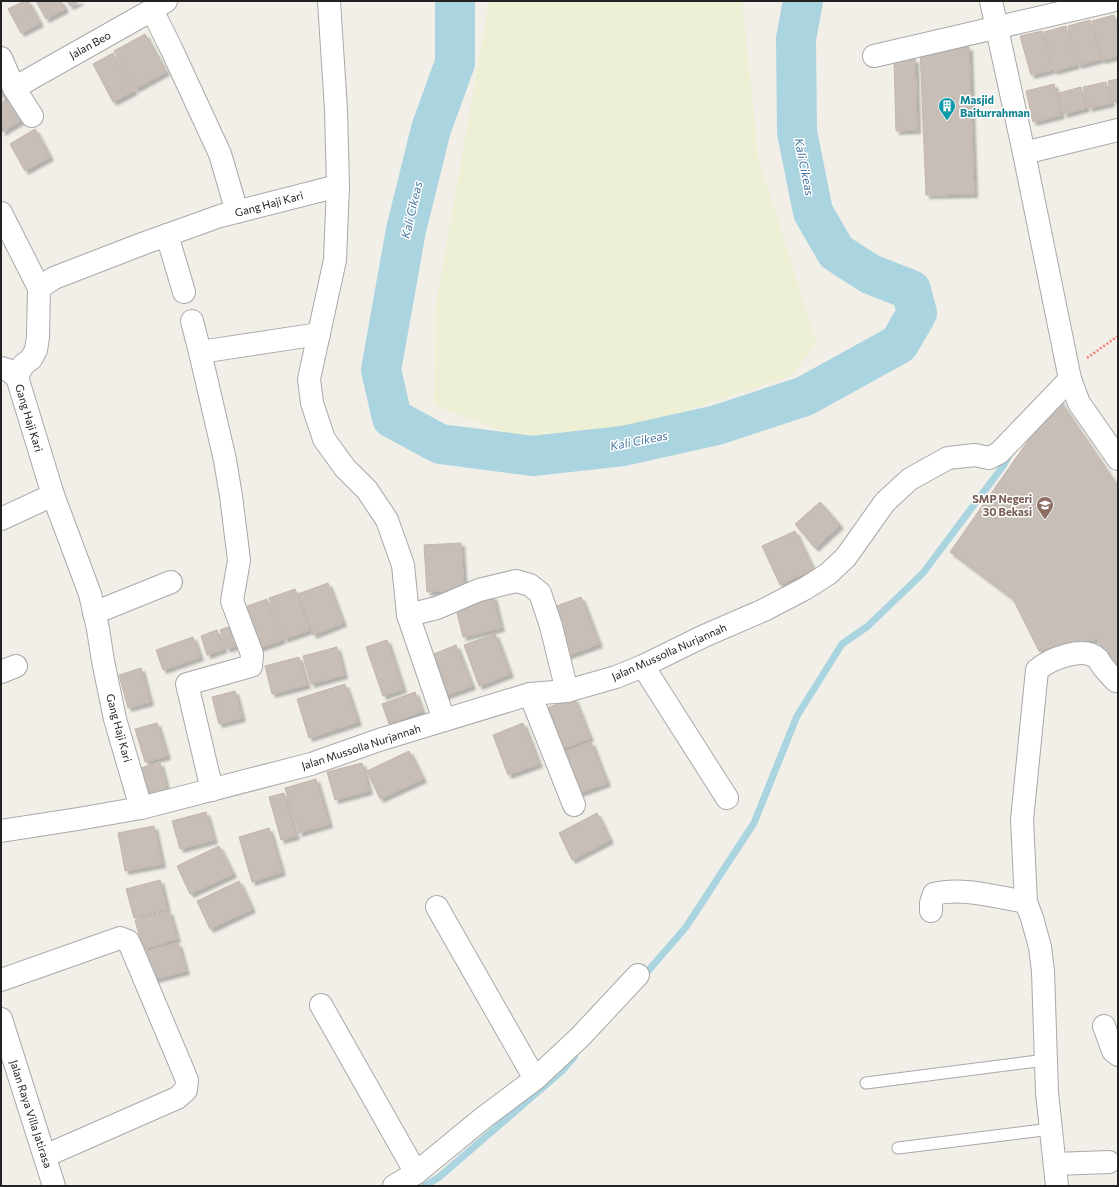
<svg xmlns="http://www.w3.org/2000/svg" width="1119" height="1187" font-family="Commissioner,sans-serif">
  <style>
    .farmland { fill: #eef0d5 }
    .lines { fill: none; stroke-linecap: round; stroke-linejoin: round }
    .stream { stroke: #aad4df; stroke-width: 7 }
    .river { stroke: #aad4df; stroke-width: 40 }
    .building { fill: #c7beb8; stroke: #c4b5ab; filter: url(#shadow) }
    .service-casing { stroke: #a9a9a9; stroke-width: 13 }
    .minor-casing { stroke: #a9a9a9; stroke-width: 24 }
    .path { stroke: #f97d72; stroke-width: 2.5; stroke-dasharray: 2 2; stroke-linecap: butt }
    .service { stroke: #fff; stroke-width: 11 }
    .minor { stroke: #fff; stroke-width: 22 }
    .labels { text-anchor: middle; stroke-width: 3; stroke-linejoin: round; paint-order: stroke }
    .street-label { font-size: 11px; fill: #222; stroke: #fff }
    .culture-label { font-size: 11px; font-weight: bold; fill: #0d838f; stroke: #fff; text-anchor: start }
    .education-label { font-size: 11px; font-weight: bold; fill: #785e54; stroke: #fff; text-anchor: end }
    .water-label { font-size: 12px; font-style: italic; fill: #4777a2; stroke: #fff }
  </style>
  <defs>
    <filter id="shadow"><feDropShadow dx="3.5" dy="3.5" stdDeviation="1" flood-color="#0004"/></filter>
  </defs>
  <rect width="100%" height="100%" fill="#f2efe9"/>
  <polygon class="farmland" points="489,1 742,1 759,161 817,343 791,376 646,424 520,438 434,405 435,310"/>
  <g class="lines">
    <g class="stream">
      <polyline points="642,978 686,927 754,823 797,716 842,644 868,626 923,573 1003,466 1009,455"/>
      <polyline points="424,1186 438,1178 563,1070 574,1057"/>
    </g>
    <polyline class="river" points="455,1 455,63 431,129 406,230 381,370 392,418 440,444 533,456 623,446 717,425 805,396 899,344 917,313 911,290 870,274 836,252 813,212 797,132 796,39 803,1"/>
  </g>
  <g class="building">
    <polygon points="24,1 28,1 40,23 21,33 8,9"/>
    <polygon points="36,1 61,1 65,9 46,19"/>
    <polygon points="67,1 80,1 70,6"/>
    <polygon points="1114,15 1118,31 1118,56 1102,60 1092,21"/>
    <polygon points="1090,20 1101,59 1078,65 1068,26"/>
    <polygon points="1066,26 1076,65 1054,71 1044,32"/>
    <polygon points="1042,31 1052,70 1031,75 1020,36"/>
    <polygon points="145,34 166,72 135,89 114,51"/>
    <polygon points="969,47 974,194 926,195 920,48"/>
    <polygon points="113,53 134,91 113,102 93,64"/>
    <polygon points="894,59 915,59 917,130 896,131"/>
    <polygon points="1,72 12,91 1,98"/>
    <polygon points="1118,79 1118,101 1114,102 1108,81"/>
    <polygon points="1106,82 1111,103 1089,108 1083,87"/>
    <polygon points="1054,84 1061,115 1033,122 1026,91"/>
    <polygon points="1081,87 1086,108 1064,114 1059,93"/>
    <polygon points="14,95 27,117 2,132 1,103"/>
    <polygon points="35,129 50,157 25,171 10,144"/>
    <polygon points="1058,398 1118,487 1118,665 1112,666 1097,639 1039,651 1013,599 950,552"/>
    <polygon points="820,502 840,525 815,548 795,524"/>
    <polygon points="795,531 813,569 780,585 762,546"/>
    <polygon points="461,543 464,589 427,592 424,545"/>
    <polygon points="328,583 343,623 313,635 298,594"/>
    <polygon points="295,589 310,630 284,639 269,598"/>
    <polygon points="493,596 501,628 463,637 455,605"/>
    <polygon points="581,597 599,644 566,656 548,609"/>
    <polygon points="267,599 282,640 256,649 242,608"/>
    <polygon points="236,624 243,643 227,649 220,630"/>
    <polygon points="217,630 224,649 207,655 201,636"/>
    <polygon points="495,634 510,674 479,686 464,645"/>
    <polygon points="193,637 200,657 163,670 156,650"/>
    <polygon points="387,640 403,689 383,696 366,647"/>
    <polygon points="456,645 472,686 441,697 426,657"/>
    <polygon points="337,647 344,675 311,684 303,656"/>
    <polygon points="299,657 307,685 272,694 265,666"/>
    <polygon points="141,668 150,702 128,708 119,675"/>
    <polygon points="345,684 358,722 309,738 297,699"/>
    <polygon points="235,691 242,718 219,724 212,697"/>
    <polygon points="415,692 422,711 389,724 382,704"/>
    <polygon points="574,698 590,738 559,750 544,709"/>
    <polygon points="157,723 167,756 145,762 135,729"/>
    <polygon points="523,723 539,764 508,775 493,735"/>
    <polygon points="591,742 607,783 576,794 561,754"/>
    <polygon points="409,751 423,779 380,799 367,771"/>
    <polygon points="160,763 169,797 141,804 132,770"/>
    <polygon points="362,763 369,791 335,800 327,772"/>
    <polygon points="316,779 329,824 299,833 285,788"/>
    <polygon points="284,793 296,836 281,840 269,797"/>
    <polygon points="206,812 214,840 180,849 172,821"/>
    <polygon points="597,813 610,840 572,860 559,833"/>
    <polygon points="154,826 162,864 125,871 118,833"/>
    <polygon points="269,828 282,872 252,882 239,837"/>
    <polygon points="219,846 233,874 190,894 177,866"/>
    <polygon points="160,880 167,909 134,918 126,889"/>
    <polygon points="239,881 252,909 210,929 197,901"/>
    <polygon points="169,911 177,939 143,949 135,920"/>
    <polygon points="178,943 186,971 152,980 144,952"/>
  </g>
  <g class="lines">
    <defs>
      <g id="service">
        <polyline points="866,1083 1045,1060"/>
        <polyline points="898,1148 1051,1129"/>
      </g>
      <g id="minor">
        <polyline points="329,1 336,110 338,186 335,260 309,379 312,403 324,439 345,468 367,490 387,520 403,565 408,615 444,720"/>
        <polyline points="991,1 1024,153 1070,379 1079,403 1118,459"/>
        <polyline points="152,10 171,48 220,154 237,212"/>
        <polyline points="874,56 1111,1"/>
        <polyline points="1,58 14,88 32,116"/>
        <polyline points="14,88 152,10 166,1"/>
        <polyline points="1024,153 1118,130"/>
        <polyline points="1,213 39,288"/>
        <polyline points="167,235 184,292"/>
        <polyline points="192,321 200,352 225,460 231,496 239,560 232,601 252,654 251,666 187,684 212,790"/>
        <polyline points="200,352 319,334"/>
        <polyline points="1,368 8,370 17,377"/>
        <polyline points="1,519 53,495"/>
        <polyline points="94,613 171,582"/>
        <polyline points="408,615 437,608 479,590 516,581 530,585 540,593 551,626 567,691"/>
        <polyline points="643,666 727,798"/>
        <polyline points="1,672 16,666"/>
        <polyline points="530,694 574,805"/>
        <polyline points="141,808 115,719 103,661 98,629 90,594 53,495 17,377 23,365 31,359 36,350 38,337 39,288 54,278 142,244 220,216 338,186"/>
        <polyline points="1,831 78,819 141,808 311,764 379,740 530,694 567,691 616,677 643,666 704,636 764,610 806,588 828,574 846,557 885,502 910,479 948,458 975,455 989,458 999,453 1070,379"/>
        <path d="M931,911v-8l3,-9c29,-7 62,3 92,8"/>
        <polyline points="1,980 120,938 128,941 131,947 187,1080 186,1090 177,1098 45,1156"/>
        <polyline points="321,1005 416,1173"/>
        <polyline points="1,1019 54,1186"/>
        <polyline points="1104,1026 1113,1051 1118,1055"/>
        <polyline points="535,1079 580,1037 638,975"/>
        <polyline points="1055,1164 1109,1162"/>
        <polyline points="394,1186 416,1173 483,1118 535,1079 437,907"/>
        <path d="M1057,1186l-10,-93 -4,-122 -3,-24 -8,-29 -6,-16 -4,-82 15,-150c13,-11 47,-25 61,-11 2,3 4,7 7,10 3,4 7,8 11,12h2"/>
      </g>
    </defs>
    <use href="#service" class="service-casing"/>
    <use href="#minor" class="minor-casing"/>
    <polyline class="path" points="1087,358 1118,336"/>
    <use href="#service" class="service"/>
    <use href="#minor" class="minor"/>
  </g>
  <defs>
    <symbol id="building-pin" viewBox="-11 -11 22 30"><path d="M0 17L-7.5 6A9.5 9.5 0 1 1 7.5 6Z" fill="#0f9aa8" stroke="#fff"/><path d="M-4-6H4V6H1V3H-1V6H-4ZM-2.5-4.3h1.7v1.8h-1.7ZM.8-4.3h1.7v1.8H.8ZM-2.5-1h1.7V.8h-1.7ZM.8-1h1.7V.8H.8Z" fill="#fff"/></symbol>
    <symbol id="school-pin" viewBox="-11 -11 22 30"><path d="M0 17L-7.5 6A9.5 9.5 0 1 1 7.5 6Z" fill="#8d6e63" stroke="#fff"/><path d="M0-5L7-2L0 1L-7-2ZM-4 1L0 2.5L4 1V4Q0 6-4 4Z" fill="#fff"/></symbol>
  </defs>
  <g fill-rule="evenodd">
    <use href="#building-pin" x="937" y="96" width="20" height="27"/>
    <use href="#school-pin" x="1035" y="495" width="20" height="27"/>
  </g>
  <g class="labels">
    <g class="street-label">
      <text transform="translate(90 45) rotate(-29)" y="4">Jalan Beo</text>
      <text transform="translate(269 204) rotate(-15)" y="4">Gang Haji Kari</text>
      <text transform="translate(29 418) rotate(73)" y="4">Gang Haji Kari</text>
      <text transform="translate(669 652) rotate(-24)" y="4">Jalan Mussolla Nurjannah</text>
      <text transform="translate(119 728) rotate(75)" y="4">Gang Haji Kari</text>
      <text transform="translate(361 747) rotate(-18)" y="4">Jalan Mussolla Nurjannah</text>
      <text transform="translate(31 1114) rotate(72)" y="4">Jalan Raya Villa Jatirasa</text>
    </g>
    <g class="culture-label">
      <text x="960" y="104">Masjid<tspan x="960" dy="13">Baiturrahman</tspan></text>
    </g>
    <g class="education-label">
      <text x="1032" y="503">SMP Negeri<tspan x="1032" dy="13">30 Bekasi</tspan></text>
    </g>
    <g class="water-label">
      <text transform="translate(804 167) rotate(79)" y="4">Kali Cikeas</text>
      <text transform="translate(412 210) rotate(-77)" y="4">Kali Cikeas</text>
      <text transform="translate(639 441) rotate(-11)" y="4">Kali Cikeas</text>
    </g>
  </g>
  <rect width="1119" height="1187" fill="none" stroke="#222222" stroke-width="4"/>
</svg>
